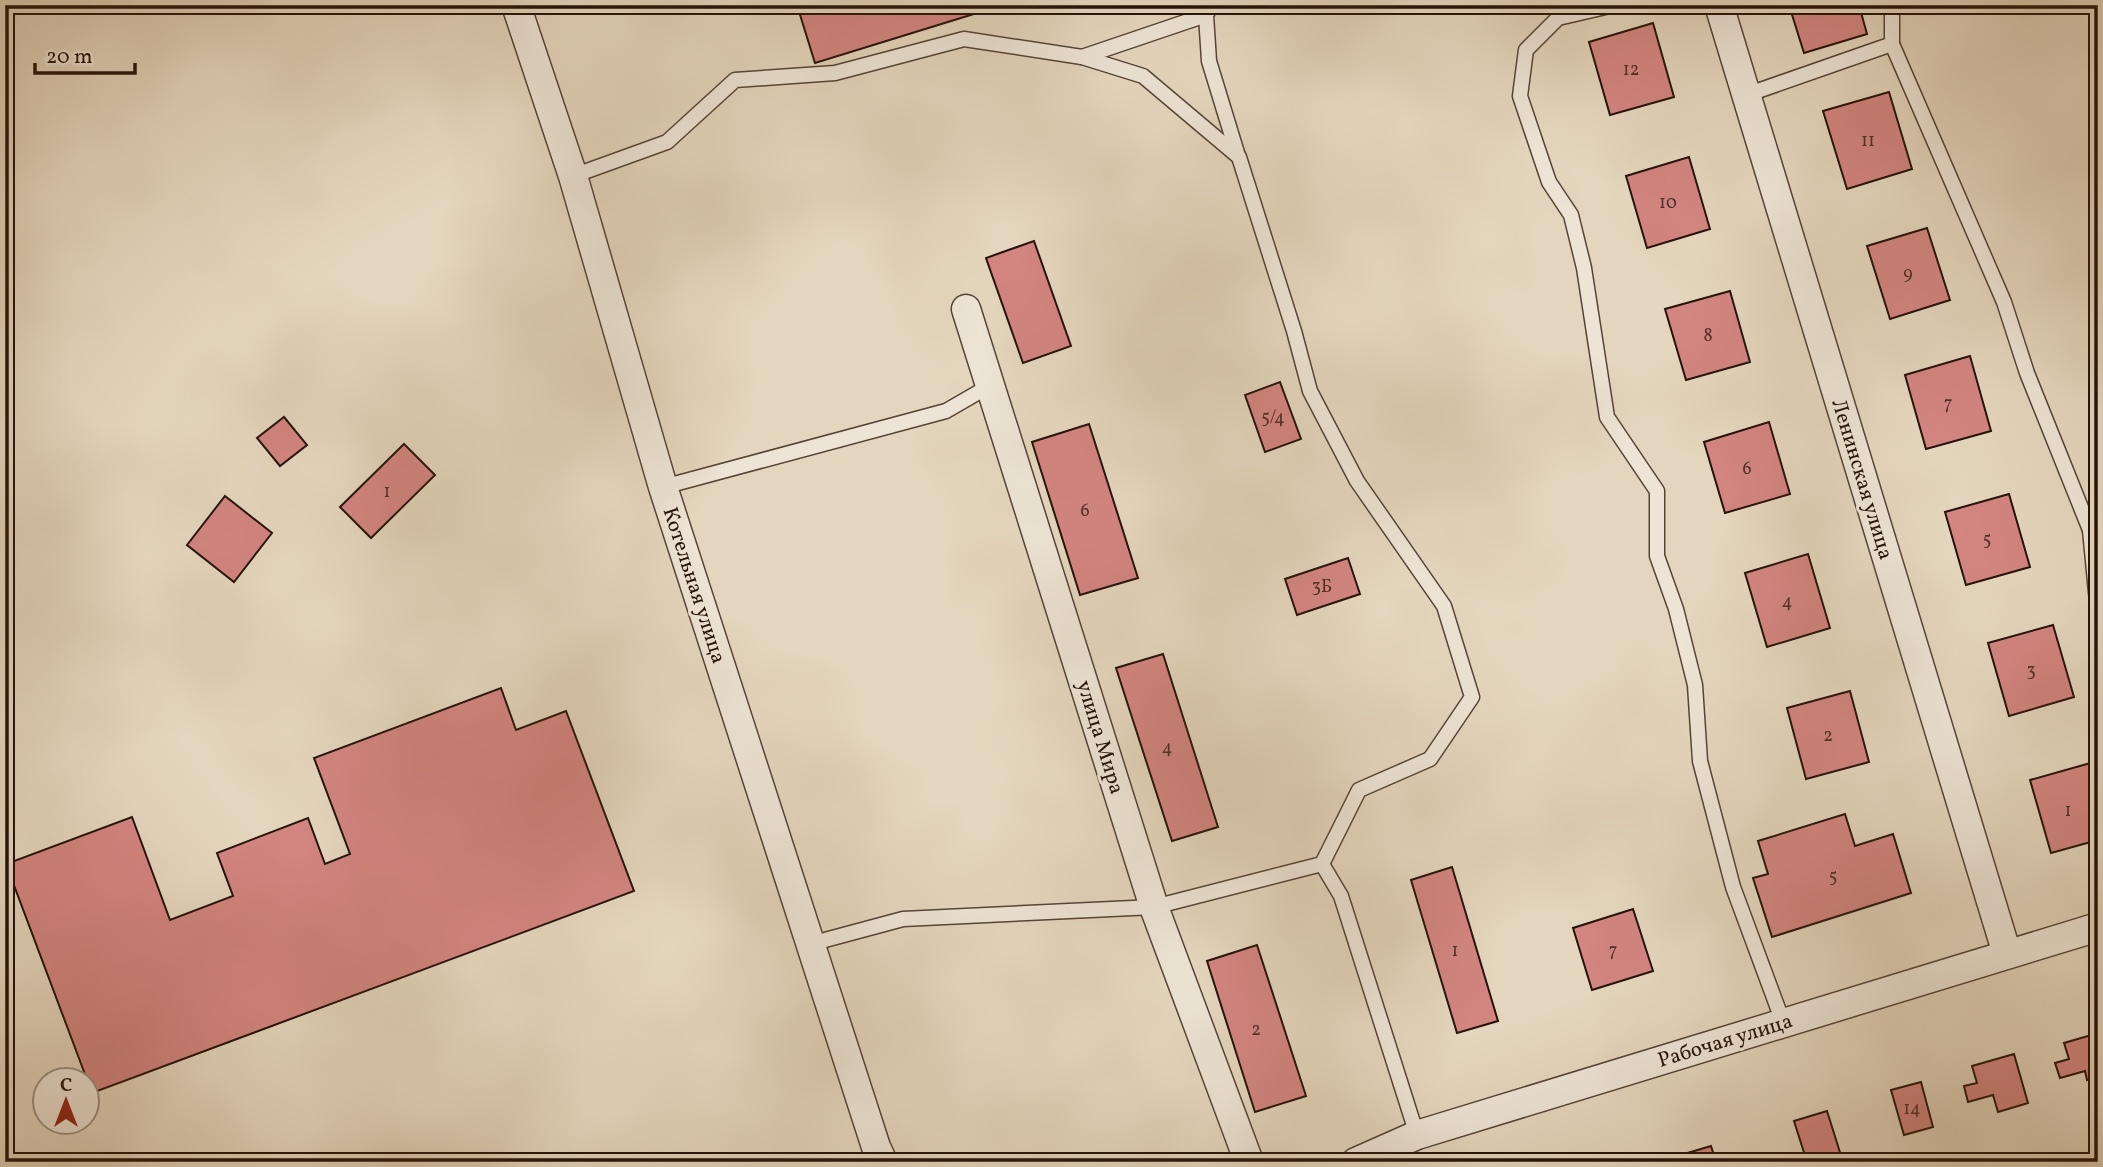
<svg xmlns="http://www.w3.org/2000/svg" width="2103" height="1167" font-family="Vollkorn,serif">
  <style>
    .building { fill: #d38581; stroke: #251309; stroke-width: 2 }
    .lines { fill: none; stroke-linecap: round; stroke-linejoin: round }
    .service-casing { stroke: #554436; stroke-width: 17 }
    .minor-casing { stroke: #554436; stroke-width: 31 }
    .service { stroke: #ede4d5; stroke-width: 14 }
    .minor { stroke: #ede4d5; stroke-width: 28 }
    .labels { text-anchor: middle; stroke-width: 6; stroke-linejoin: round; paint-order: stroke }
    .number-label { font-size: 18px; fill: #503027 }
    .street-label { font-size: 21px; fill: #251309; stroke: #ede4d5 }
  </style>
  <rect width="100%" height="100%" fill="#e4d6be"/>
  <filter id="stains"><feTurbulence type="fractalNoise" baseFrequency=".00286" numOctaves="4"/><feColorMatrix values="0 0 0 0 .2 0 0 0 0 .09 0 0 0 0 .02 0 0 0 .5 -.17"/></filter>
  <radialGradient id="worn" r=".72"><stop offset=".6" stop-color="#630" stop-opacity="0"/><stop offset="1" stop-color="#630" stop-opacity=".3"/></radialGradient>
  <g class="building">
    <polygon points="797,5 1003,5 815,63"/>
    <polygon points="1789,5 1859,5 1867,34 1804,53"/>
    <polygon points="1653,23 1674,97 1610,115 1589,42"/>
    <polygon points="1889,92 1912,169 1847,189 1823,111"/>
    <polygon points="1689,157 1710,229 1647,248 1626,176"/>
    <polygon points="1927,228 1950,300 1890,319 1867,246"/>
    <polygon points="1034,241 1071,346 1023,363 986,258"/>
    <polygon points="1730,291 1750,362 1686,380 1665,309"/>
    <polygon points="1970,356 1991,431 1926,449 1905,375"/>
    <polygon points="1280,382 1301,439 1265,452 1245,395"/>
    <polygon points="284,417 307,445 280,466 257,438"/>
    <polygon points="1769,422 1790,494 1725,513 1704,442"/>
    <polygon points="1089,424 1138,578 1080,595 1032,442"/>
    <polygon points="404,444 435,475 371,538 340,507"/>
    <polygon points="2009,494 2030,567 1966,585 1945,512"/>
    <polygon points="225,496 272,533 234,582 187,545"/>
    <polygon points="1808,554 1830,628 1767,647 1745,573"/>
    <polygon points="1348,558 1360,594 1297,615 1285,579"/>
    <polygon points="2053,625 2074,697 2009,716 1988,643"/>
    <polygon points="1163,654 1218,827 1172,841 1116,668"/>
    <polygon points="501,688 516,730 566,711 634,891 92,1093 6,864 132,817 170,920 233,896 217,853 308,818 325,864 350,854 314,758"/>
    <polygon points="1850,691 1869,762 1806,779 1787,708"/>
    <polygon points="2094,762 2098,775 2098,840 2051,853 2030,780"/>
    <polygon points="1845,814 1855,846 1893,834 1911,893 1772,937 1753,878 1768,874 1758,841"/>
    <polygon points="1452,867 1498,1021 1457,1033 1411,880"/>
    <polygon points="1633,909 1653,971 1592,990 1573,928"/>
    <polygon points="1257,945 1306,1096 1255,1112 1207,961"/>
    <polygon points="2098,1033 2098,1077 2087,1080 2085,1071 2060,1078 2055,1063 2069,1059 2064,1043"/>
    <polygon points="2014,1054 2028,1103 1998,1112 1993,1095 1968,1102 1964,1086 1977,1083 1972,1066"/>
    <polygon points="1921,1082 1933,1127 1904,1135 1891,1090"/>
    <polygon points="1827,1111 1843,1162 1807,1162 1794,1121"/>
    <polygon points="1711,1146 1716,1162 1657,1162"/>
  </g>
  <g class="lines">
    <defs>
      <g id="service">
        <polyline points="1212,5 1206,15 1209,61 1238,156"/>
        <polyline points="1614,5 1558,18 1526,50 1520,96 1549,182 1571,215 1584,268 1607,417 1657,491 1657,556 1676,609 1695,685 1700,761 1733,887 1783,1022"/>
        <polyline points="1892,5 1892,44"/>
        <polyline points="1082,57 1206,15"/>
        <polyline points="1746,95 1892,44 2004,302 2027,373 2090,530"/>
        <polyline points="573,176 667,142 735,80 835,73 964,39 1082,57 1143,76 1239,157 1294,331 1310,391 1357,481 1444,606 1472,697 1430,759 1359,790 1322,864"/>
        <polyline points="663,487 946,411 991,385"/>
        <polyline points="2098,527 2090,530 2098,613"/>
        <polyline points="810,944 903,919 1154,907 1322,864 1341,896 1417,1135"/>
      </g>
      <g id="minor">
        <polyline points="516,5 573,176 663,487 876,1147 883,1162"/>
        <polyline points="1719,5 2007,954"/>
        <polyline points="966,309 1154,907 1249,1162"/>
        <polyline points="1356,1162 1417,1135 2098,927"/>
      </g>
    </defs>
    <use href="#service" class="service-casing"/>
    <use href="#minor" class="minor-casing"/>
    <use href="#service" class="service"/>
    <use href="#minor" class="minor"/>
  </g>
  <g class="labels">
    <g class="number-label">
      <text x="1631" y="75">12</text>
      <text x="1868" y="146">11</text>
      <text x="1668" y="208">10</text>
      <text x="1908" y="279">9</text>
      <text x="1708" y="341">8</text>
      <text x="1948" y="409">7</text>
      <text x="1273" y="423">5/4</text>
      <text x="1747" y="474">6</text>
      <text x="387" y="497">1</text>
      <text x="1085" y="516">6</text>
      <text x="1987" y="545">5</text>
      <text x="1322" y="592">3Б</text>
      <text x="1787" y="607">4</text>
      <text x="2031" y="676">3</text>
      <text x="1828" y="741">2</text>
      <text x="1167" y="753">4</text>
      <text x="2068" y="816">1</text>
      <text x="1833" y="882">5</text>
      <text x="1455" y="956">1</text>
      <text x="1613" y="956">7</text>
      <text x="1256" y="1035">2</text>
      <text x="1912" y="1114">14</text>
    </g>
    <g class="street-label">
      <text transform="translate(1863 479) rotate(73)" y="7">Ленинская улица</text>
      <text transform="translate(695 585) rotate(72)" y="7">Котельная улица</text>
      <text transform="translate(1101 737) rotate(73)" y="7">улица Мира</text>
      <text transform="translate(1725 1040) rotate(-17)" y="7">Рабочая улица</text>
    </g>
  </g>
  <rect width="2103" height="1167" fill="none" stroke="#e4d6be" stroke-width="28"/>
  <rect x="7" y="7" width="2089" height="1153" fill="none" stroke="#251309" stroke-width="3.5"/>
  <rect x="14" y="14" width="2075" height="1139" fill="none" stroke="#251309" stroke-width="2"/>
  <g transform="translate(66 1101)"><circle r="33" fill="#ede4d5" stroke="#9d9083" stroke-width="2"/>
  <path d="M0-5L12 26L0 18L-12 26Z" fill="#8f2418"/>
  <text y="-10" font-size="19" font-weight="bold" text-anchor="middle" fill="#251309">С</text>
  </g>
  <path d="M35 63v10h100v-10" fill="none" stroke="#251309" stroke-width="3.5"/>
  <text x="46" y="63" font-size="21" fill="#251309" stroke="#ede4d5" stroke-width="5" paint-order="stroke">20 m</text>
  <rect width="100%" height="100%" filter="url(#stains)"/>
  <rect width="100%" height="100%" fill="url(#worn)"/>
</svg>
